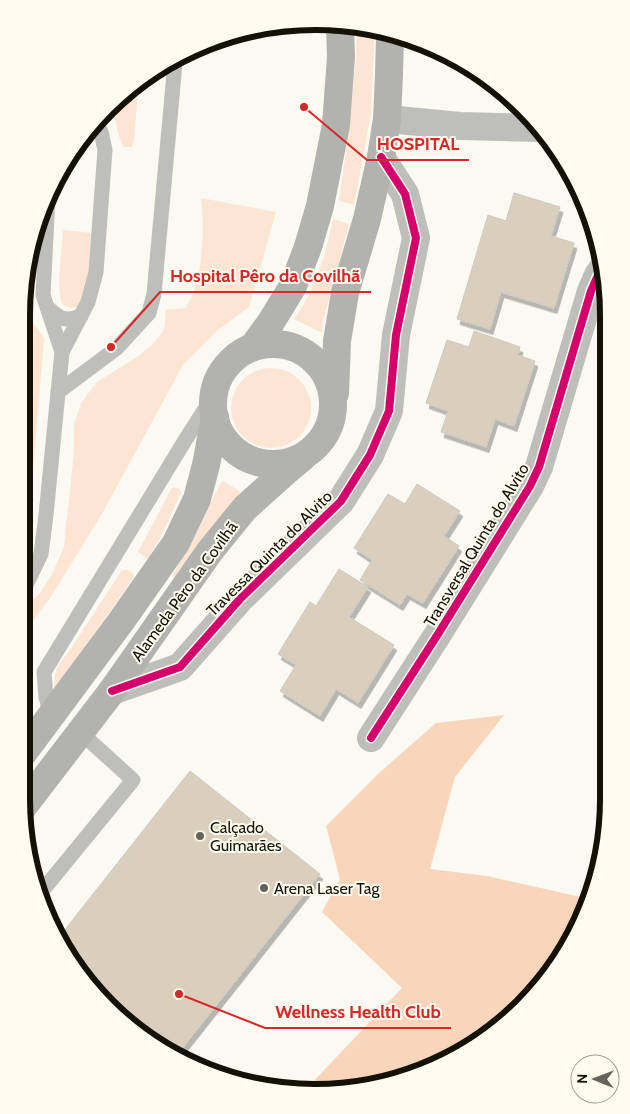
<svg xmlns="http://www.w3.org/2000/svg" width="630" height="1114" font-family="Cabin,sans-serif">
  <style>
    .green { fill: #fde5d3 }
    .forest { fill: #f9d5bc }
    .building { fill: #dacfbd; stroke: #cdc9c1; filter: url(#shadow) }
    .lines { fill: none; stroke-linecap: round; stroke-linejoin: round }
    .service { stroke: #bebfbb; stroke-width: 15 }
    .minor { stroke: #bebfbb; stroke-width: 28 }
    .secondary { stroke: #b2b3ae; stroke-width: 28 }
    .cycleway-casing { stroke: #fefcef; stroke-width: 11 }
    .cycleway { stroke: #d6006c; stroke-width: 8 }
    .poi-dot { fill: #646359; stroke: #fefcef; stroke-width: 2 }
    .labels { text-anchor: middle; stroke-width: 4; stroke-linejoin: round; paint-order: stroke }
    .street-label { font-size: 16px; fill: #141206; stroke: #fefcef }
    .poi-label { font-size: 16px; fill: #141206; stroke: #fefcef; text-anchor: start }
    .rim { fill: none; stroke: #141206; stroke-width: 6 }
    .leader { fill: none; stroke: #d62828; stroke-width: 2 }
    .callout-dot { fill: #d62828; stroke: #fefcef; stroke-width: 2 }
    .callout-label { font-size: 18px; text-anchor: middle; font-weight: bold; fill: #d62828; stroke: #fefcef; stroke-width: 4; stroke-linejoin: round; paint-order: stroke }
  </style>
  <defs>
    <filter id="shadow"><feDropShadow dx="3" dy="5.5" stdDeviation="0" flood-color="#0004"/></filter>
  </defs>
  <rect width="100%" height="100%" fill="#faf9f2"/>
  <g class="green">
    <polygon points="357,25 375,31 371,113 354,205 339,201 350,123 356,58"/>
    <path d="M139,81l-5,58 -2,8h-8c-5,-8 -7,-17 -8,-26l-8,-7 28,-32z"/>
    <path d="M201,198l75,14 -27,95 -31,23 -35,35 -80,147 -51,83 -31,42v-25l19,-19 12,-19 12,-27 10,-95v-28l7,-21 16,-21 40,-25 16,-13 11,-14 2,-20 20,-2c17,-27 19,-79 15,-110z"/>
    <path d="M333,219l16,5 -10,39 -16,57 -1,13 -28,-14c21,-29 32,-65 39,-100z"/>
    <path d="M63,230l28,3 -4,63c-6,12 -12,15 -25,8 -6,-18 0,-54 1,-74z"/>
    <polygon points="22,310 38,329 44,339 29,517 25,545 22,550"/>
    <circle cx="271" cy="408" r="40"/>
    <polygon points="223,481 239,491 240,495 177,579 172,576 196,534 220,484"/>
    <polygon points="175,487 179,489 181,493 160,538 148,559 138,552 171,489"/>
    <polygon points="122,570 127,570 132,572 134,577 63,677 54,688 55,675 57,667 72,647"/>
  </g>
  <polygon class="forest" points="504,715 455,777 430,869 487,876 590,899 569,946 508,1020 427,1070 334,1092 306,1089 402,988 322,912 340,879 326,826 379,773 436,723"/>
  <g class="building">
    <polygon points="514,193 560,207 551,236 574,243 554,308 501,292 490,329 457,319 488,215 506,221"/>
    <polygon points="474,331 520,347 518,355 535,361 514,426 495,419 486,447 441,432 448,411 426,403 447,340 469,347"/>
    <polygon points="417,484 460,511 444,536 459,546 423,603 407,594 400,605 360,580 372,560 354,548 388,494 405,504"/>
    <polygon points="339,569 368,587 349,617 394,645 358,703 336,689 320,716 280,691 296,665 278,654 310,602 316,606"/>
    <polygon points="190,771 320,874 177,1055 152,1043 82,978 60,936"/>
  </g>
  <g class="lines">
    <g class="service">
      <polyline points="48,198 43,295 62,352"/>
      <path d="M47,307c13,12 17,15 34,9"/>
      <polyline points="58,392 117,348 149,313 154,294 175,63"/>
      <polyline points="22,588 27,583 41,554 46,515 62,352 88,302 96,272 105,150 101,132 98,126"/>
      <polyline points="51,717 46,697 44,672 184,442 212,398"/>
      <polyline points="38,896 133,780 80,732"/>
    </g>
    <g class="minor">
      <polyline points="387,119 460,126 539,128"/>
      <polyline points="112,691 180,667 240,599 341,501 370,455 389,411 396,335 416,238 405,194 381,157"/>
      <polyline points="371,738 438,634 530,486 539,467 591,291 598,275 604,267"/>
    </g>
    <g class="secondary">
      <circle cx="273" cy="404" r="60"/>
      <polyline points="253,347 271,322 293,286 308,247 320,206 336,125 341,57 340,25"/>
      <polyline points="335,393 337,341 345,293 367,219 381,157 387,119 389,74 390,36"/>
      <polyline points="21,756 122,620 176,543 197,499 206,465 215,417"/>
      <polyline points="23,807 112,691 210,551 245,508 285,472 302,458"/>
    </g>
    <defs>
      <g id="cycleway">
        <polyline points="112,691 180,667 240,599 341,501 370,455 389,411 396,335 416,238 405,194 381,157"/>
        <polyline points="371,738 438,634 530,486 539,467 591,291 598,275 604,267"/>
      </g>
    </defs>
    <use href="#cycleway" class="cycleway-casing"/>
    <use href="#cycleway" class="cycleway"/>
  </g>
  <g class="poi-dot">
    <circle cx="200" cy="836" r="5"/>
    <circle cx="264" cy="888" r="5"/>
  </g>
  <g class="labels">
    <g class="street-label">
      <text transform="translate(476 545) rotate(-59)" y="6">Transversal Quinta do Alvito</text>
      <text transform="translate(269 553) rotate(-45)" y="6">Travessa Quinta do Alvito</text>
      <text transform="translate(184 591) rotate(-54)" y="6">Alameda Pêro da Covilhã</text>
    </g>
    <g class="poi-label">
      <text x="210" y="833">Calçado<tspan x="210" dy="18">Guimarães</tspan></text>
      <text x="274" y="894">Arena Laser Tag</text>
    </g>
  </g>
  <path d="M0 0H630V1114H0ZM315 30H315A285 285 0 0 1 600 315V799A285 285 0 0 1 315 1084H315A285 285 0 0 1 30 799V315A285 285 0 0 1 315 30Z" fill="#fefcef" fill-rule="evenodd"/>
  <path class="rim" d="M315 30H315A285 285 0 0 1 600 315V799A285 285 0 0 1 315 1084H315A285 285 0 0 1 30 799V315A285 285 0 0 1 315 30Z"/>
  <path class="leader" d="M304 107L367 160H469M111 347L160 292H371M179 994L265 1028H451"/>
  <g class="callout-dot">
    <circle cx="304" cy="107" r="5"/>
    <circle cx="111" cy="347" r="5"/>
    <circle cx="179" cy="994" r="5"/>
  </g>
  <g class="callout-label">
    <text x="418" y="150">HOSPITAL</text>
    <text x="265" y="282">Hospital Pêro da Covilhã</text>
    <text x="358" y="1018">Wellness Health Club</text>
  </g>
  <g transform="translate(595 1079) rotate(271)"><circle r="24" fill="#fefcef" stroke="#a09e92"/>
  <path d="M0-4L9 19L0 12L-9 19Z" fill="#646359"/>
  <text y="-8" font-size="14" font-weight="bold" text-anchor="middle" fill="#141206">N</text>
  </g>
</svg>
